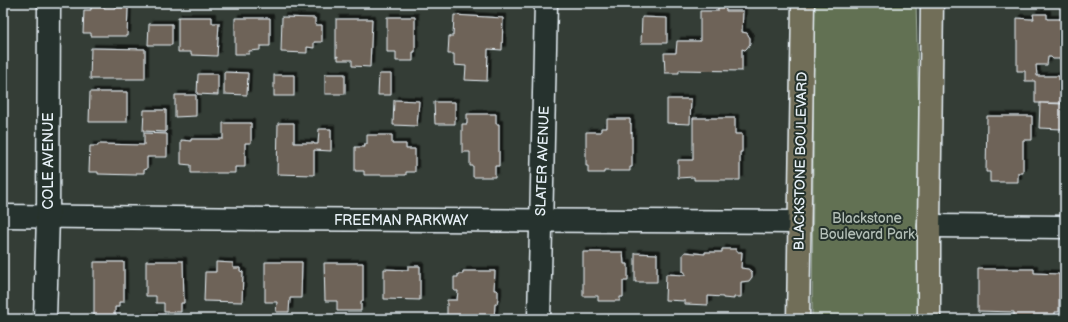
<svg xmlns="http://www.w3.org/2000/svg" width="1068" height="322" font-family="'Balsamiq Sans',sans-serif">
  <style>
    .green { fill: #627152; stroke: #a5b1a5 }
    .building { fill: #6e6458; stroke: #e8f1f8; filter: url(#shadow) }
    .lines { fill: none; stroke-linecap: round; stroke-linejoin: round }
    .minor-casing { stroke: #e8f1f8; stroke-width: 25 }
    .major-casing { stroke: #e8f1f8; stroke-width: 25 }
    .minor { stroke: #26332d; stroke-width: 22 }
    .major { stroke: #716e59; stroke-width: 22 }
    .labels { text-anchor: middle; stroke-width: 4; stroke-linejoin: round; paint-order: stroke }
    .street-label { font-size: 14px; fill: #e8f1f8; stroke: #26332d }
    .park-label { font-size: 14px; fill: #b2beb6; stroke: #26332d }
  </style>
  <defs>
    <filter id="shadow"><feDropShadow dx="3.5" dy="-3.5" stdDeviation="0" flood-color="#0009"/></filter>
  </defs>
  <rect width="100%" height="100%" fill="#343d36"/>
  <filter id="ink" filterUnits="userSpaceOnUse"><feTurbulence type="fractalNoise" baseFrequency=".025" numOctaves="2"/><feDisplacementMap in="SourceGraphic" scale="8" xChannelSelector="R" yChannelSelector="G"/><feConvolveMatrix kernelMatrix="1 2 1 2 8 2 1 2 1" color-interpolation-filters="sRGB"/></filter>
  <g filter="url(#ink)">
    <polygon class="green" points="814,3 916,3 922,226 917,319 812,319"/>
    <g class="building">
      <polygon points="105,4 115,4 114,7 128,8 127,36 91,36 91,33 83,33 84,10 91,10 91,7 105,7"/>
      <polygon points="725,6 726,11 743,11 742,32 747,33 750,38 750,44 747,48 745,50 742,49 742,71 679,70 679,73 665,73 664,53 676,53 677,41 700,41 700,11 718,11 718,7"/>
      <polygon points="1033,14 1047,14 1047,19 1065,19 1065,57 1062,57 1060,59 1053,59 1051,57 1048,57 1047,65 1036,65 1037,76 1059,76 1059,80 1065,81 1065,103 1035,103 1035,81 1025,81 1025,71 1017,71 1017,18 1030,19 1034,19"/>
      <polygon points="454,15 503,18 502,50 488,49 487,81 465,80 466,66 454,65 454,54 448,54 449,36 453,36"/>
      <polygon points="178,17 212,17 212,23 219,23 217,56 191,55 191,52 178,52"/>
      <polygon points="282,17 315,18 315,25 322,25 322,42 314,42 314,48 307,47 307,53 281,52"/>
      <polygon points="387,17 415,17 415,52 413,52 413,61 396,61 396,52 387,52"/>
      <polygon points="642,17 667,18 667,43 641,43"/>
      <polygon points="235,18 270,18 270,46 260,46 260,50 249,51 249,54 235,54"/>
      <polygon points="336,19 372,19 370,67 352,66 352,60 338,60 338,56 336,57"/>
      <polygon points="149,24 172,24 172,45 148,45"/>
      <polygon points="91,48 145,49 145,79 90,79"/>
      <polygon points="224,72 248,73 247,95 224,94"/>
      <polygon points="198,74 218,74 218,95 197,94"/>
      <rect x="325" y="74" width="20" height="20"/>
      <polygon points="379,74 391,74 391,95 378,95"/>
      <rect x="274" y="75" width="20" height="21"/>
      <polygon points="90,92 127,92 127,122 89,122"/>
      <polygon points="175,95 196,95 196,116 175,117"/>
      <polygon points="667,99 691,99 690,124 667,123"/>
      <polygon points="394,100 419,101 417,126 393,125"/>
      <polygon points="434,102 455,102 455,124 435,124"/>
      <polygon points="1040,103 1063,104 1062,129 1039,128"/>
      <polygon points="144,110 166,110 166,132 143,131"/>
      <polygon points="467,114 496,114 496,124 499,124 499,166 495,166 495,177 473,177 473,166 470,166 470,152 462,152 462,124 467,124"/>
      <polygon points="987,116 1032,116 1032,140 1023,140 1023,173 1018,173 1018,182 990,182 990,172 986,172"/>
      <polygon points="693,118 735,118 735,134 742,134 742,152 740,152 740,180 694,180 694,177 678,178 678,160 693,160"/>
      <polygon points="607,119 630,119 630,123 631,124 631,133 632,132 632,167 630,167 630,171 604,171 604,173 588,173 588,166 586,166 586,132 601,132 601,128 607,128"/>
      <polygon points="223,123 251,123 251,143 245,143 245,167 235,167 235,173 191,173 191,165 181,164 181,140 191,141 191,139 223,139"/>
      <polygon points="278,123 294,123 294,143 314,143 314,144 318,144 319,129 331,129 331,151 314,150 314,175 277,174"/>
      <polygon points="144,133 167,134 167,157 147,157 147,169 144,170 144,173 136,173 136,175 98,174 98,172 89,172 90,146 98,146 98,144 144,145"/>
      <polygon points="367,135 392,135 392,144 406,144 406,149 415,149 415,172 406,172 406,175 364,175 364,171 355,171 355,147 365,147 364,144 367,144"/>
      <polygon points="722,249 736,249 736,252 742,252 741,268 748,269 751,271 752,274 752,277 749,281 741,282 741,297 734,297 734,299 723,298 723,297 708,296 708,305 685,304 685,301 665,300 666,274 685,275 685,272 683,272 683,254 684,254 685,252 705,254 705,252 722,252"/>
      <polygon points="583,252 623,252 624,264 628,264 628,281 623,281 623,297 620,297 620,301 598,301 598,296 583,296"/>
      <polygon points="635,253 657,254 657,282 635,282"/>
      <polygon points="146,261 183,261 184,303 181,303 181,312 164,312 164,303 156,303 156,296 146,296"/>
      <polygon points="94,262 124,262 124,302 119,302 119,307 115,307 115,319 94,319"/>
      <polygon points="216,262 233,263 233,268 240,268 240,271 243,272 242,302 204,301 205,272 216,272"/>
      <polygon points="265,262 302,262 301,298 290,298 289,312 276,312 277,302 265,302"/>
      <polygon points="324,263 363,263 363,301 361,301 361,311 337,311 337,301 325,301"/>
      <polygon points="408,266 420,266 420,300 384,299 384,269 408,270"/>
      <polygon points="978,269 1034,269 1034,273 1059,274 1059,312 1055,312 1055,319 1014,319 1014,312 978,311"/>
      <polygon points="463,271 495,271 494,290 497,290 498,291 498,298 497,304 495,304 494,319 462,319 462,317 447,317 447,300 457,300 458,291 454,291 454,277 458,277 458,274 463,274"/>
      <polygon points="159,316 159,319 139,319 139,317"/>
    </g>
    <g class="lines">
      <defs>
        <g id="minor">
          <polyline points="3,216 268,219 799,222"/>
          <polyline points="929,226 1065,227"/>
          <polyline points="45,319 48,216 49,3"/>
          <polyline points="539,319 546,3"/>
        </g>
        <g id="major">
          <polyline points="798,319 803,3"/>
          <polyline points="929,319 929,226 932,3"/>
        </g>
      </defs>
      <use href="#minor" class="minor-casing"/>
      <use href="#major" class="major-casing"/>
      <use href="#minor" class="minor"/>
      <use href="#major" class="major"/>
    </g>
  </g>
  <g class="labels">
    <g class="street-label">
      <text transform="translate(48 161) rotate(-90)" y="5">COLE AVENUE</text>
      <text transform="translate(542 161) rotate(-88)" y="5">SLATER AVENUE</text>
      <text transform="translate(800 161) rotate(-89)" y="5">BLACKSTONE BOULEVARD</text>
      <text x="401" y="225">FREEMAN PARKWAY</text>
    </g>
    <g class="park-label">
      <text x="867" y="223">Blackstone<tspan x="867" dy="16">Boulevard Park</tspan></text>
    </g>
  </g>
  <rect width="1068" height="322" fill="none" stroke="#26332d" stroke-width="16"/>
  <rect x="8" y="8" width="1052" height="306" fill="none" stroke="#e8f1f8" stroke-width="1.5" filter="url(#ink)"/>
</svg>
